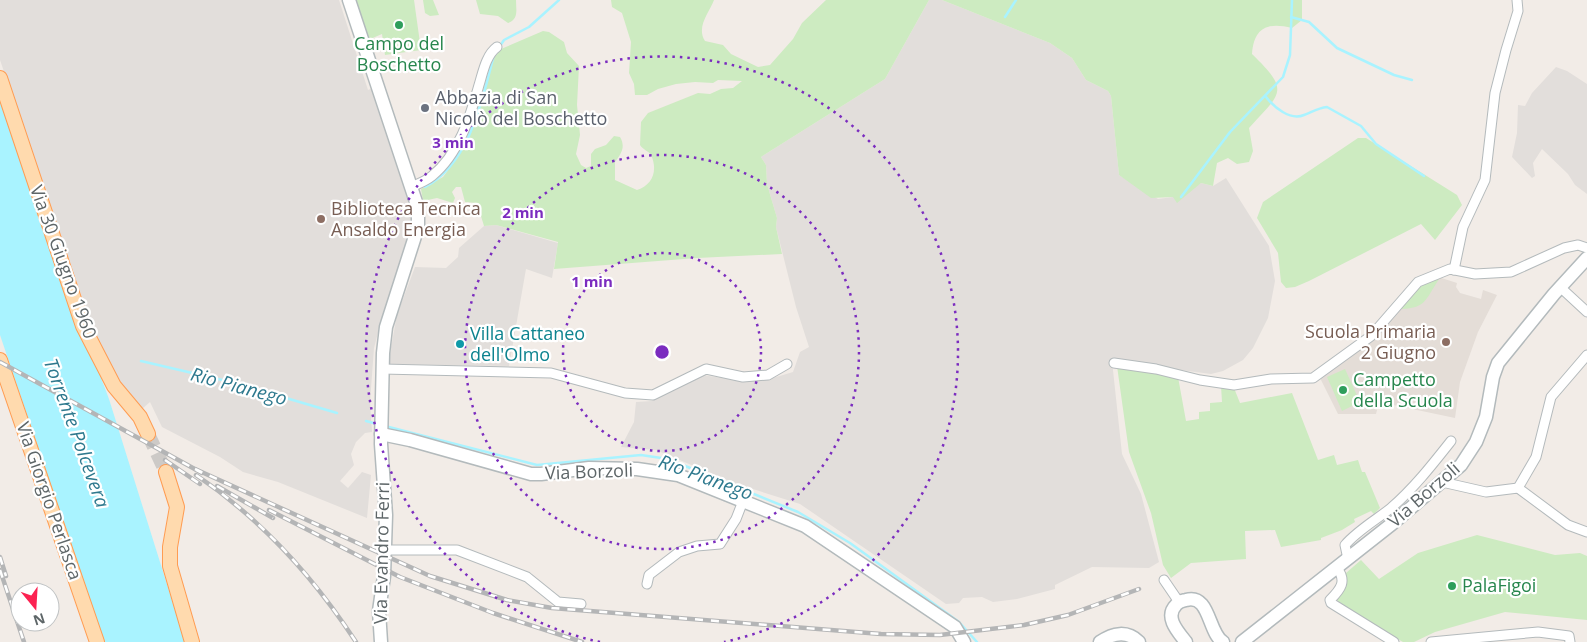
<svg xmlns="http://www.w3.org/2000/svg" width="1587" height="642" font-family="'Open Sans',sans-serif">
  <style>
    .industrial { fill: #e2dedb }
    .education { fill: #e4ddd7 }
    .green { fill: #cdebc1 }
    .water { fill: #a9f3ff }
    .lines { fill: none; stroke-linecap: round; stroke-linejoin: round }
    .stream { stroke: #a9f3ff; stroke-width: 2.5 }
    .primary-tunnel { stroke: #cdcac7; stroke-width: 14; stroke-dasharray: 14 7; stroke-linecap: butt }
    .minor-casing { stroke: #b4babc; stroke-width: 11 }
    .secondary-casing { stroke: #b3babc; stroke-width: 15 }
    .primary-casing { stroke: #ff9c52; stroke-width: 16 }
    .minor { stroke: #fff; stroke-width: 9 }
    .secondary { stroke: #fff; stroke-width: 12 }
    .primary { stroke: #ffdaae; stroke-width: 14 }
    .rail-casing { stroke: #b4b5b6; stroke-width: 4.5 }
    .rail { stroke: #fff; stroke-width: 2.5; stroke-dasharray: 8; stroke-linecap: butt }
    .ring { fill: none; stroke: #7b2cbf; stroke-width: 2.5; stroke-dasharray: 2.5 5 }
    .leisure-dot { fill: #2e9e5b; stroke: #fff; stroke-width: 2 }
    .worship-dot { fill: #6b7280; stroke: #fff; stroke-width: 2 }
    .education-dot { fill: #8d6e63; stroke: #fff; stroke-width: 2 }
    .culture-dot { fill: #0f9aa8; stroke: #fff; stroke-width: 2 }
    .labels { text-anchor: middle; stroke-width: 4.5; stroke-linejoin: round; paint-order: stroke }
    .leisure-label { font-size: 18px; fill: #27864d; stroke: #fff; text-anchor: start }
    .worship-label { font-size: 18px; fill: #5b616d; stroke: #fff; text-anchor: start }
    .education-label { font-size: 18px; fill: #785e54; stroke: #fff; text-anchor: start }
    .street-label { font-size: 18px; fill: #5e6668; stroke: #fff }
    .culture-label { font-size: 18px; fill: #0d838f; stroke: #fff; text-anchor: start }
    .water-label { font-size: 19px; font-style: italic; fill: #2e798e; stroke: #fff }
    .centre { fill: #7b2cbf; stroke: #fff; stroke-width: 2.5 }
    .ring-label { font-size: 15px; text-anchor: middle; font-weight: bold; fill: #7b2cbf; stroke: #fff; stroke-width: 4.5; stroke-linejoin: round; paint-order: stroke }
  </style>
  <rect width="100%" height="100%" fill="#f2ece7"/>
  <g class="industrial">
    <polygon points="0,0 339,0 368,90 373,88 401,172 412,214 413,229 409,241 384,310 374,348 370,402 372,432 365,433 356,442 351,454 354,465 340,481 348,488 362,472 371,475 367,518 278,482 243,472 220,457 162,427 150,402 142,409 119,384 92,327 0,60"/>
    <polygon points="929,0 942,0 1050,43 1072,58 1086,80 1108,91 1111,96 1119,175 1158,199 1173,197 1201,183 1213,186 1226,178 1269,246 1275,281 1268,318 1253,348 1243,360 1223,371 1211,374 1112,361 1122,454 1141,494 1159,562 1149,568 1092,567 1055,585 1055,589 1017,599 993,602 982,597 963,598 959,603 946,604 800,504 734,483 656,450 621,447 634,422 636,402 652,401 702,375 736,380 773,378 793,372 800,352 809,347 796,307 776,227 777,218 767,184 766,165 761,157 885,79"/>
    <polygon points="1556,67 1567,71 1587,84 1587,194 1575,185 1568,174 1542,149 1533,163 1535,176 1532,178 1512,157 1517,133 1518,105 1525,106 1532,93"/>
    <polygon points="496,225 558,243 552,278 526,269 509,366 388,364 397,315 415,267 446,268 458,257 459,248 484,226"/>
  </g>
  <polygon class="education" points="1432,275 1457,283 1456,287 1460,293 1481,299 1483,290 1497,295 1478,332 1460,382 1455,418 1379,402 1376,414 1338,414 1319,376 1361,344"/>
  <g class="green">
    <polygon points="356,0 414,0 421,50 385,55 382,34 368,40"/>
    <polygon points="423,0 433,0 439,15 430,16 425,13"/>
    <path d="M476,0h40c0,10 3,19 -8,23l-10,-7 -18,-2z"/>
    <path d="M611,0h103c-5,13 -18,27 -9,41l18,4 8,9 27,13 12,-2 23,-26 9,-16 24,-23h103l-44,79 -124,78 5,8 1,19 10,34 -1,9 6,27 -85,4 -143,11 4,-27 -62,-17 -12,1 -7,-23 -12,-1 -4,-15h-5l-4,5 3,6 -2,5 -16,-5 -14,3 -2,-12 22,-12 15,-20 16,-35 18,-62 9,-11 42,-18 6,1 15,10 3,11 12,13 -2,39 3,30 -4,19 5,11 5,3 5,-2v-12l4,-5 11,-4 8,-9 6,1c6,10 1,17 -5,25v18l22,10c16,-5 21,-20 14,-35 -2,-4 -8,-5 -11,-10l1,-23 7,-9 50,-20 12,1 11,-5 12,-1 9,-7 -24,-1 -5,3 -18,-1 -19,2 -18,5 -11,6h-12l-1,-11 -5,-11 2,-31 -9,-29 -10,-6z"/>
    <path d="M942,0h360v20l-10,8c-24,-6 -38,-1 -40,26 38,37 30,38 -3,74l4,23 -4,11 -12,2 -9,-6 -11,5 -4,23 -12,-3 -24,20 -4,-6 -22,1 -32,-23 -8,-79 -3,-5 -22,-11 -14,-22 -22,-15z"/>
    <polygon points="1358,138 1366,138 1457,195 1462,205 1435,240 1421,224 1309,281 1295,287 1286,288 1281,282 1278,253 1257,218 1263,202"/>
    <path d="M1432,275l7,4c-15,23 -13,30 -43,30l13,-19z"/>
    <polygon points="1117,366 1178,377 1186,421 1199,419 1199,412 1210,411 1210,403 1222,402 1221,386 1234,388 1240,403 1292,393 1318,460 1334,455 1337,465 1358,460 1362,472 1365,472 1380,508 1374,514 1371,511 1354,519 1355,522 1342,530 1321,538 1321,540 1281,547 1275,530 1245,531 1246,559 1191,563 1171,578 1163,565 1151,513 1129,452"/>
    <polygon points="1345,369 1360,402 1342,411 1327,377"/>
    <path d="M1477,535l78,20 25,-2 7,3v64l-82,-8 -70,20 -21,10h-11l-66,-38c1,-12 9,-19 9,-31l15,-13 18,19 39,-26z"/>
  </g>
  <polygon class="water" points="0,101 41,219 109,399 185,642 104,642 0,335"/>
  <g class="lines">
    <g class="stream">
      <polyline points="1005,17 1016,0"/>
      <polyline points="1291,17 1309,22 1337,48 1394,75 1412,80"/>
      <polyline points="500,46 504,40 529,27 559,0"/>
      <path d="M1266,97c8,10 24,24 38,18 8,-3 14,-7 23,-8l34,19 15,18 48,32"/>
      <path d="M425,187c45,-24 57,-87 69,-132"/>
      <polyline points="1181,197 1230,132 1283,77 1290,55 1292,0"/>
      <polyline points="141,361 235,383 337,413"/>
      <polyline points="366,421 377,424"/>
      <polyline points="385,426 537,465 641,455 668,459 798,512 850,543 959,622 977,642"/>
    </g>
    <polyline class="primary-tunnel" points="148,434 166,472"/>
    <defs>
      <g id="minor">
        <path d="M411,187c7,-3 15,-6 21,-11 27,-22 38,-59 47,-91 4,-13 7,-30 18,-38"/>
        <polyline points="1454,270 1463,227 1485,180 1495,93 1506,50 1518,11 1517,0"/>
        <polyline points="1560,287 1587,312"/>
        <polyline points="1114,363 1156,369 1200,380 1234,385 1271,379 1313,378 1371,336 1418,282 1450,269 1475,274 1511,272 1564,248 1578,245 1587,248"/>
        <polyline points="382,369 551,373 625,393 653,395 706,369 743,377 768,375 787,364"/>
        <polyline points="1442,482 1486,492 1518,488 1568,525 1587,532"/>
        <polyline points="1518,488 1536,457 1551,397 1587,355"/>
        <polyline points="385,550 457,550 527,577 558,602 581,604"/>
        <path d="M1348,559l-3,-14c13,-15 31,-25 46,-37 23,-20 41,-43 60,-67"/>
        <path d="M1337,568c10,13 4,21 -7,32l1,3 63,39"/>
        <polyline points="1164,580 1179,602"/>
        <polyline points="647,584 649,575 679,552 697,546 720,544 736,519 743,501"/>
        <polyline points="1431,642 1538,632 1569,636 1570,642"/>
      </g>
      <g id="secondary">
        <polyline points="349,0 418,208 418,227 386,327 383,353 381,444 386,515 384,576 379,611 381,642"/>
        <polyline points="381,434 410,440 531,474 541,474 589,468 637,469 678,475 805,526 955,627 964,642"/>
        <path d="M1100,642c13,-9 27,-12 39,0"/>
        <path d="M1186,642c-8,-10 -22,-25 -10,-37 3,-4 6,-4 10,-5 24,-7 22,33 37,42"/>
        <polyline points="1242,642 1393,523 1461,465 1476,442 1486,417 1493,377 1498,363 1554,294 1587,258"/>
      </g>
      <g id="primary">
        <polyline points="0,78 83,326 114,386 140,417 148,434"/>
        <polyline points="0,360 97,642"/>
        <polyline points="166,472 177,507 170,547 170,566 192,642"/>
      </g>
    </defs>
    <use href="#minor" class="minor-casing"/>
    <use href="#secondary" class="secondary-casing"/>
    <use href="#primary" class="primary-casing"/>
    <use href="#minor" class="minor"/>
    <use href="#secondary" class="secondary"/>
    <use href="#primary" class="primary"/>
    <defs>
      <g id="rail">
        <polyline points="0,362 202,473"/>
        <polyline points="165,460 200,484"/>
        <polyline points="195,469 430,576 507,600 552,608 881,634 940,635 1024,625 1068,615 1139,589"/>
        <path d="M196,475c65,44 117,101 160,167"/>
        <polyline points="217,486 273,518"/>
        <polyline points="269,510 400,577 493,613 582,642"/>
        <polyline points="0,557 6,576"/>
        <polyline points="0,570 24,642"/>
      </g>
    </defs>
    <use href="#rail" class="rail-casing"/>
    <use href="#rail" class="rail"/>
  </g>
  <g class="ring">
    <circle cx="662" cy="352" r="99"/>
    <circle cx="662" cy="352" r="197"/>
    <path d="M600 642A296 296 0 1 1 724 642"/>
  </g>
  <g class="leisure-dot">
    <circle cx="399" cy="25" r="5"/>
    <circle cx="1343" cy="390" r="5"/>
    <circle cx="1452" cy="586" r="5"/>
  </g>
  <circle class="worship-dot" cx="425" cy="108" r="5"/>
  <g class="education-dot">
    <circle cx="321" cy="219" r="5"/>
    <circle cx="1446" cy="342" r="5"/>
  </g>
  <circle class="culture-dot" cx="460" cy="344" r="5"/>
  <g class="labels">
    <g class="leisure-label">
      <text x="399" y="50" text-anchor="middle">Campo del<tspan x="399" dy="21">Boschetto</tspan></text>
      <text x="1353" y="386">Campetto<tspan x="1353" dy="21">della Scuola</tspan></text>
      <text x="1462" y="592">PalaFigoi</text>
    </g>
    <g class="worship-label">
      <text x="435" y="104">Abbazia di San<tspan x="435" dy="21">Nicolò del Boschetto</tspan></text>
    </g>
    <g class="education-label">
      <text x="331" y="215">Biblioteca Tecnica<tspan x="331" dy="21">Ansaldo Energia</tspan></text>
      <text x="1436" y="338" text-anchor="end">Scuola Primaria<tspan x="1436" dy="21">2 Giugno</tspan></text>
    </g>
    <g class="street-label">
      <text transform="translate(63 262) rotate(70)" y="6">Via 30 Giugno 1960</text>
      <text transform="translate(589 472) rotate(-2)" y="6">Via Borzoli</text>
      <text transform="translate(1424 495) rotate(-41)" y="6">Via Borzoli</text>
      <text transform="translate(49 501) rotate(71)" y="6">Via Giorgio Perlasca</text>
      <text transform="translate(382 553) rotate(-89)" y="6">Via Evandro Ferri</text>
    </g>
    <g class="culture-label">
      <text x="470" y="340">Villa Cattaneo<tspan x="470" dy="21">dell'Olmo</tspan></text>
    </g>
    <g class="water-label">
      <text transform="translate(239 386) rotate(15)" y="7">Rio Pianego</text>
      <text transform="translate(77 433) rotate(70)" y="7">Torrente Polcevera</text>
      <text transform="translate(706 477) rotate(20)" y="7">Rio Pianego</text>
    </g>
  </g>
  <circle cx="662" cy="352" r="8" class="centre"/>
  <g class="ring-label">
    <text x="453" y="148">3 min</text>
    <text x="523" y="218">2 min</text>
    <text x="592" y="287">1 min</text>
  </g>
  <g transform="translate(35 607) rotate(162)"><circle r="24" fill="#ffffff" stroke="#bfc2c3"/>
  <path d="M0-4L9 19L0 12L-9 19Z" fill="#fc2251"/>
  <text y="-8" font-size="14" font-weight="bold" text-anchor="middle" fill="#5e6668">N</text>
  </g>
</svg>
